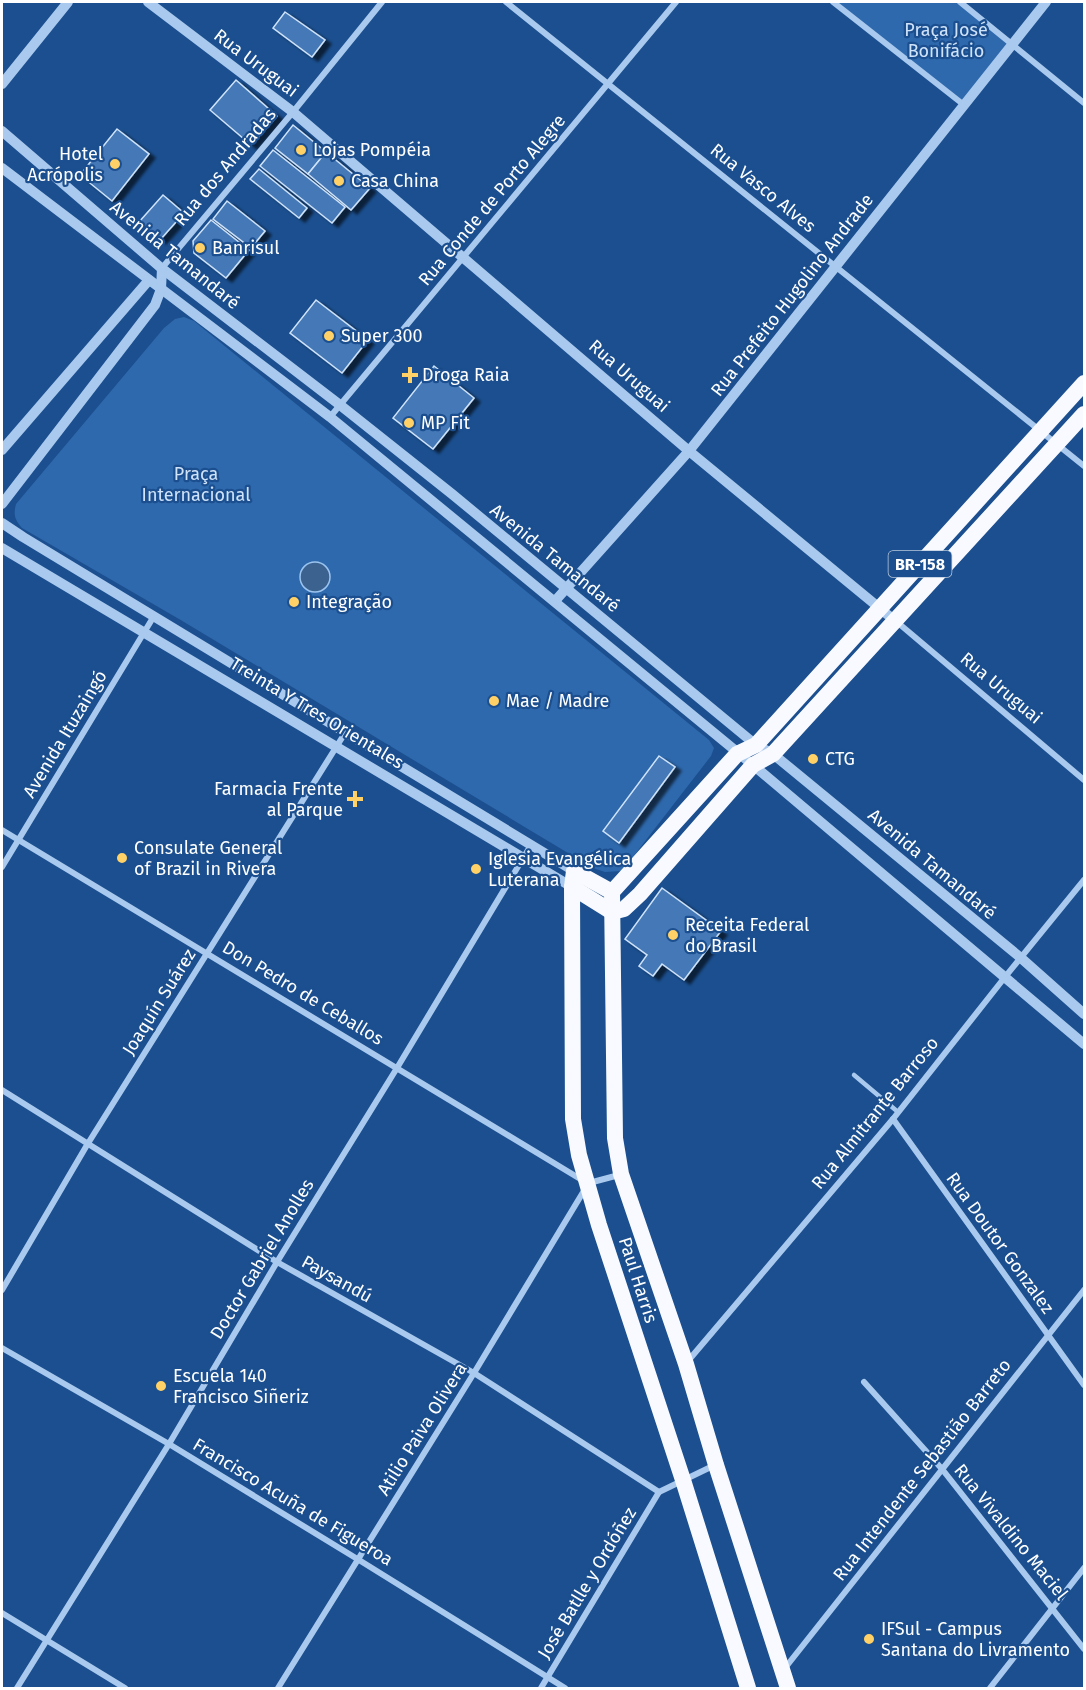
<svg xmlns="http://www.w3.org/2000/svg" width="1086" height="1690" font-family="'Fira Sans',sans-serif">
  <style>
    .green { fill: #2e69ad }
    .water { fill: #3c6290; stroke: #9cc4f0; stroke-width: 1.5 }
    .building { fill: #4478b7; stroke: #cfe3fa; stroke-width: 1.5; filter: url(#shadow) }
    .lines { fill: none; stroke-linecap: round; stroke-linejoin: round }
    .service { stroke: #a9c9ee; stroke-width: 4.5 }
    .minor { stroke: #a9c9ee; stroke-width: 6 }
    .tertiary { stroke: #a9c9ee; stroke-width: 10 }
    .trunk { stroke: #f8faff; stroke-width: 16 }
    .poi-dot { fill: #ffd166; stroke: #1b4f8f; stroke-width: 2 }
    .labels { text-anchor: middle; stroke-width: 4.5; stroke-linejoin: round; paint-order: stroke }
    .shield { fill: #1b4f8f; stroke: #bbcadd; stroke-width: 1.5 }
    .shield-label { font-size: 16px; font-weight: bold; fill: #fff }
    .park-label { font-size: 18px; fill: #cfe3fa; stroke: #1b4f8f }
    .street-label { font-size: 18px; fill: #fff; stroke: #1b4f8f }
    .poi-label { font-size: 18px; fill: #fff; stroke: #1b4f8f; text-anchor: start }
  </style>
  <defs>
    <filter id="shadow"><feDropShadow dx="6" dy="4" stdDeviation="1.5" flood-color="#0009"/></filter>
  </defs>
  <rect width="100%" height="100%" fill="#1b4f8f"/>
  <g class="green">
    <polygon points="833,2 960,2 1012,44 964,105"/>
    <path d="M184,317l10,4 515,419 5,8 -3,8 -89,115 -17,1 -12,-4 -414,-249 -157,-91c-7,-8 -9,-13 -6,-24l148,-176 11,-9z"/>
  </g>
  <circle class="water" cx="315" cy="577" r="15"/>
  <g class="building">
    <polygon points="285,12 325,40 312,57 273,28"/>
    <polygon points="236,80 277,116 251,145 210,110"/>
    <polygon points="293,125 326,152 308,174 275,148"/>
    <polygon points="117,129 149,154 112,201 80,175"/>
    <polygon points="273,150 345,207 332,223 260,166"/>
    <polygon points="326,152 370,188 351,210 308,174"/>
    <polygon points="259,169 307,208 299,218 250,179"/>
    <polygon points="163,195 184,213 160,240 139,222"/>
    <polygon points="227,201 265,231 251,248 213,219"/>
    <polygon points="211,220 249,250 226,278 194,253 193,241"/>
    <polygon points="316,300 368,340 342,373 290,333"/>
    <polygon points="434,366 474,398 433,449 393,418"/>
    <polygon points="659,756 675,767 619,843 603,831"/>
    <polygon points="662,888 721,931 684,980 662,964 653,976 639,966 647,955 625,939"/>
  </g>
  <g class="lines">
    <polyline class="service" points="854,1075 898,1112"/>
    <g class="minor">
      <polyline points="506,2 1084,466"/>
      <polyline points="833,2 964,105"/>
      <polyline points="960,2 1084,103"/>
      <polyline points="162,268 293,112 382,2"/>
      <polyline points="330,417 676,2"/>
      <polyline points="897,622 1084,780"/>
      <polyline points="2,830 582,1180"/>
      <polyline points="2,867 154,616"/>
      <polyline points="2,1090 277,1262 474,1373 659,1492"/>
      <polyline points="893,1119 1084,1385"/>
      <polyline points="589,1183 619,1175"/>
      <polyline points="2,1290 87,1145 345,733"/>
      <polyline points="2,1348 169,1444 359,1560 565,1688"/>
      <polyline points="688,1361 893,1119 1005,977 1084,880"/>
      <polyline points="864,1382 942,1469 1084,1649"/>
      <polyline points="659,1492 715,1465"/>
      <polyline points="2,1613 125,1688"/>
      <polyline points="785,1668 1084,1290"/>
      <polyline points="17,1688 169,1444 277,1262 397,1068 531,845"/>
      <polyline points="278,1688 474,1373 585,1189"/>
      <polyline points="541,1688 659,1492"/>
      <polyline points="990,1688 1084,1568"/>
    </g>
    <g class="tertiary">
      <polyline points="148,2 293,112 689,451 894,620"/>
      <polyline points="2,84 68,2"/>
      <polyline points="2,131 160,267 340,405 452,494 756,745 773,754 1021,958 1084,1014"/>
      <polyline points="2,168 330,417 753,765 1084,1044"/>
      <polyline points="2,450 149,280"/>
      <polyline points="2,504 155,305 161,289 162,268"/>
      <polyline points="2,523 23,537 574,871"/>
      <polyline points="2,548 572,887"/>
      <polyline points="555,601 689,451 1046,2"/>
    </g>
    <g class="trunk">
      <polyline points="572,887 612,912"/>
      <polyline points="612,892 574,871 572,887 573,1119 579,1155 599,1225 683,1480 748,1688"/>
      <polyline points="612,892 615,1138 621,1174 686,1364 716,1465 788,1688"/>
      <polyline points="612,892 737,754 756,745 1084,383"/>
      <polyline points="612,912 624,909 640,894 753,765 773,754 1084,414"/>
    </g>
  </g>
  <g class="poi-dot">
    <circle cx="301" cy="150" r="6"/>
    <circle cx="115" cy="164" r="6"/>
    <circle cx="339" cy="181" r="6"/>
    <circle cx="200" cy="248" r="6"/>
    <circle cx="329" cy="336" r="6"/>
    <path d="M407 366h6v6h6v6h-6v6h-6v-6h-6v-6h6z"/>
    <circle cx="409" cy="423" r="6"/>
    <circle cx="294" cy="602" r="6"/>
    <circle cx="494" cy="701" r="6"/>
    <circle cx="813" cy="759" r="6"/>
    <path d="M352 790h6v6h6v6h-6v6h-6v-6h-6v-6h6z"/>
    <circle cx="122" cy="858" r="6"/>
    <circle cx="476" cy="869" r="6"/>
    <circle cx="673" cy="935" r="6"/>
    <circle cx="161" cy="1386" r="6"/>
    <circle cx="869" cy="1639" r="6"/>
  </g>
  <g class="labels">
    <rect class="shield" x="888.5" y="551" width="63" height="26" rx="4.5"/>
    <g class="shield-label">
      <text x="920" y="570">BR-158</text>
    </g>
    <g class="park-label">
      <text x="946" y="36">Praça José<tspan x="946" dy="21">Bonifácio</tspan></text>
      <text x="196" y="480">Praça<tspan x="196" dy="21">Internacional</tspan></text>
    </g>
    <g class="street-label">
      <text transform="translate(256 63) rotate(37)" y="6">Rua Uruguai</text>
      <text transform="translate(225 167) rotate(-50)" y="6">Rua dos Andradas</text>
      <text transform="translate(763 188) rotate(39)" y="6">Rua Vasco Alves</text>
      <text transform="translate(492 200) rotate(-50)" y="6">Rua Conde de Porto Alegre</text>
      <text transform="translate(175 255) rotate(39)" y="6">Avenida Tamandaré</text>
      <text transform="translate(792 295) rotate(-52)" y="6">Rua Prefeito Hugolino Andrade</text>
      <text transform="translate(629 376) rotate(41)" y="6">Rua Uruguai</text>
      <text transform="translate(555 558) rotate(39)" y="6">Avenida Tamandaré</text>
      <text transform="translate(1001 688) rotate(40)" y="6">Rua Uruguai</text>
      <text transform="translate(317 713) rotate(31)" y="6">Treinta Y Tres Orientales</text>
      <text transform="translate(65 734) rotate(-59)" y="6">Avenida Ituzaingó</text>
      <text transform="translate(932 864) rotate(40)" y="6">Avenida Tamandaré</text>
      <text transform="translate(303 993) rotate(31)" y="6">Don Pedro de Ceballos</text>
      <text transform="translate(159 1002) rotate(-58)" y="6">Joaquín Suárez</text>
      <text transform="translate(875 1113) rotate(-51)" y="6">Rua Almitrante Barroso</text>
      <text transform="translate(1000 1243) rotate(54)" y="6">Rua Doutor Gonzalez</text>
      <text transform="translate(262 1259) rotate(-59)" y="6">Doctor Gabriel Anolles</text>
      <text transform="translate(337 1279) rotate(29)" y="6">Paysandú</text>
      <text transform="translate(638 1280) rotate(72)" y="6">Paul Harris</text>
      <text transform="translate(422 1429) rotate(-58)" y="6">Atilio Paiva Olivera</text>
      <text transform="translate(922 1470) rotate(-52)" y="6">Rua Intendente Sebastião Barreto</text>
      <text transform="translate(293 1502) rotate(31)" y="6">Francisco Acuña de Figueroa</text>
      <text transform="translate(1011 1532) rotate(51)" y="6">Rua Vivaldino Maciel</text>
      <text transform="translate(587 1583) rotate(-59)" y="6">José Batlle y Ordóñez</text>
    </g>
    <g class="poi-label">
      <text x="313" y="156">Lojas Pompéia</text>
      <text x="103" y="160" text-anchor="end">Hotel<tspan x="103" dy="21">Acrópolis</tspan></text>
      <text x="351" y="187">Casa China</text>
      <text x="212" y="254">Banrisul</text>
      <text x="341" y="342">Super 300</text>
      <text x="422" y="381">Droga Raia</text>
      <text x="421" y="429">MP Fit</text>
      <text x="306" y="608">Integração</text>
      <text x="506" y="707">Mae / Madre</text>
      <text x="825" y="765">CTG</text>
      <text x="343" y="795" text-anchor="end">Farmacia Frente<tspan x="343" dy="21">al Parque</tspan></text>
      <text x="134" y="854">Consulate General<tspan x="134" dy="21">of Brazil in Rivera</tspan></text>
      <text x="488" y="865">Iglesia Evangélica<tspan x="488" dy="21">Luterana</tspan></text>
      <text x="685" y="931">Receita Federal<tspan x="685" dy="21">do Brasil</tspan></text>
      <text x="173" y="1382">Escuela 140<tspan x="173" dy="21">Francisco Siñeriz</tspan></text>
      <text x="881" y="1635">IFSul - Campus<tspan x="881" dy="21">Santana do Livramento</tspan></text>
    </g>
  </g>
  <rect width="1086" height="1690" fill="none" stroke="#ffffff" stroke-width="6"/>
</svg>
